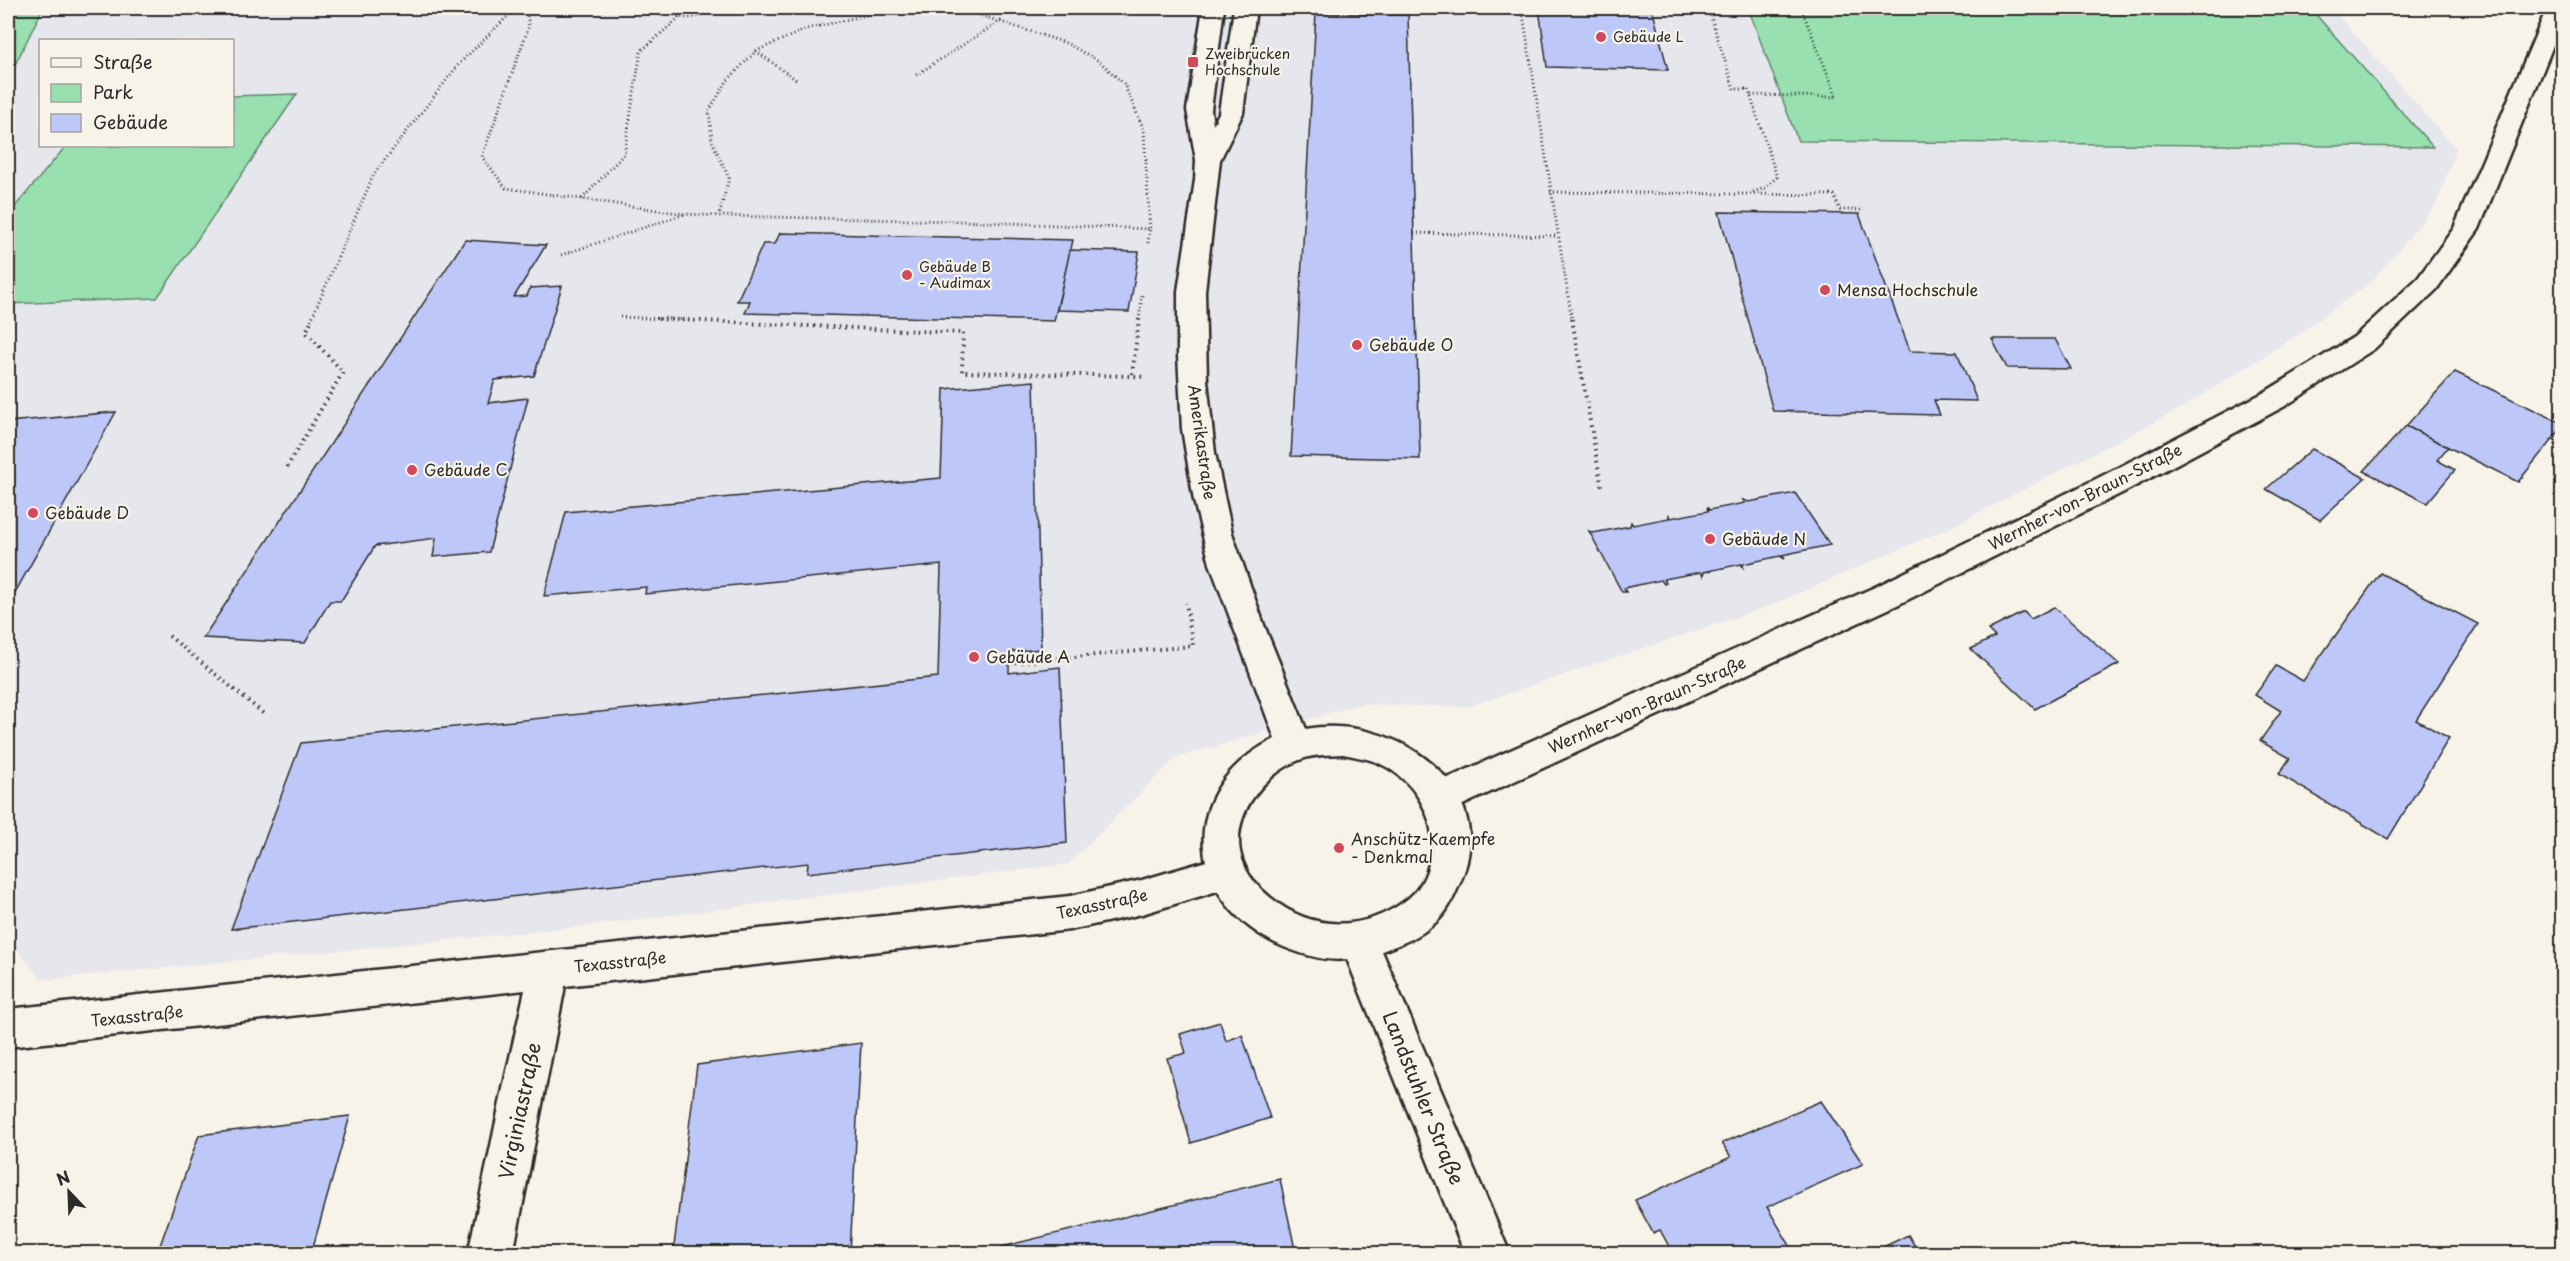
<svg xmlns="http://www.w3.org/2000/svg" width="2570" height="1261" font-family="'Playpen Sans',sans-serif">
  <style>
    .built { fill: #e6e6ed; fill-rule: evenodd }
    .green { fill: #98e0af; stroke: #62866d; stroke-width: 1.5 }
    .building { fill: #bdc8f9; stroke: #2b2b2b; stroke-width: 1.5 }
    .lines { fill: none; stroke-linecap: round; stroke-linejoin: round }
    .service-casing { stroke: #2b2b2b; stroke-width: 5 }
    .minor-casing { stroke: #2b2b2b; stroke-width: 5 }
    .tertiary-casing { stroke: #2b2b2b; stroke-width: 5 }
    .path-far1 { stroke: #2b2b2b; stroke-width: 3; stroke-dasharray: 1 3; stroke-linecap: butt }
    .path { stroke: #2b2b2b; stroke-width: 4; stroke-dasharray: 1.5 4.5; stroke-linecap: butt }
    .service { fill: #f7f3e8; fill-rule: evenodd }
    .minor { fill: #f7f3e8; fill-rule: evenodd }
    .tertiary { fill: #f7f3e8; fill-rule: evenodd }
    .poi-dot { fill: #d1495b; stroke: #f7f3e8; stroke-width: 2 }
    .labels { text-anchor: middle; stroke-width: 4.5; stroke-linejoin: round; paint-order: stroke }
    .far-poi-label { font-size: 14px; fill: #2b2b2b; stroke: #f7f3e8; text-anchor: start }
    .poi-label { font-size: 16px; fill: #2b2b2b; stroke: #f7f3e8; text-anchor: start }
    .street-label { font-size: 16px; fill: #2b2b2b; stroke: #f7f3e8 }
    .near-street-label { font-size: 20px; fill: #2b2b2b; stroke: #f7f3e8 }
  </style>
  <rect width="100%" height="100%" fill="#f7f3e8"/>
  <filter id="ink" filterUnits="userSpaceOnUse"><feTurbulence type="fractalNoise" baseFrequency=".0167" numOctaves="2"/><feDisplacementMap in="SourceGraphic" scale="12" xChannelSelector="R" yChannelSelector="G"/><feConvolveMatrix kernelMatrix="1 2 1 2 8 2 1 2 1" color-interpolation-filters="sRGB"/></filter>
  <g filter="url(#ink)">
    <path class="built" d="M43,8h2289l124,141 -20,56 -64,76 -79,57 -110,69 -232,120 -187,81 -297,99 -106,-3 -185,54 -108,106 -481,62 -545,54 -34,-42v-859zM40,40h192v106h-192z"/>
    <g class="green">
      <polygon points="8,8 43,8 8,79"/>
      <polygon points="1748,8 2310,8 2433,147 1798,141"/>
      <polygon points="297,94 157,298 8,304 8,215 66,146 232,146 233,96"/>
    </g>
    <g class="building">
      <polygon points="679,8 705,8 689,15 679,12"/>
      <polygon points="1539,8 1652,8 1668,70 1547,67"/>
      <polygon points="1316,13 1408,15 1420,459 1291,456"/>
      <polygon points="1719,212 1859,214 1910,351 1957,352 1977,401 1934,400 1940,415 1773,411"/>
      <polygon points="780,233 1073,240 1054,321 745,313 750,301 737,301 763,244 775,244"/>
      <polygon points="465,240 546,245 514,297 527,296 530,288 562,286 534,376 495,380 488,403 528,398 489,552 433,557 436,538 375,546 341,601 330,601 305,643 203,638"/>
      <polygon points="1070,250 1139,252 1129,312 1057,310"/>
      <polygon points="1992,339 2055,339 2071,369 2007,368"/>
      <polygon points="2455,372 2562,423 2562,427 2518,482 2406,426"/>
      <polygon points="1034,381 1041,649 1009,652 1009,673 1060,667 1067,843 807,873 808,863 231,929 301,743 938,677 941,565 645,594 646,587 544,596 566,512 941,478 944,389"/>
      <polygon points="116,412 8,605 8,422"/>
      <polygon points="2406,426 2448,447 2437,460 2455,470 2427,503 2364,471"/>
      <polygon points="2312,449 2365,478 2320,520 2266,489"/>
      <polygon points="1795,493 1830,545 1782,555 1785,559 1780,556 1743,564 1743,567 1741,564 1704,572 1703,576 1701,572 1664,579 1666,583 1664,584 1661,580 1624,588 1626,592 1622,592 1589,531 1593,533 1630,526 1631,522 1633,525 1669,518 1669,515 1671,518 1708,511 1707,507 1709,510 1745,503 1743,500 1749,502"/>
      <polygon points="2380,573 2478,624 2416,720 2449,738 2388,839 2279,774 2290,758 2260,741 2281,711 2255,695 2276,666 2303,681"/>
      <polygon points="2054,607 2119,664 2035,709 1971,649 1995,637 1988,630 2024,612 2031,619"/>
      <polygon points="1220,1022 1226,1041 1242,1035 1270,1118 1191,1143 1167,1058 1186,1053 1180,1034"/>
      <polygon points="861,1043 850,1254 673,1254 697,1065"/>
      <polygon points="2562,1077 2562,1113 2557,1110"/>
      <polygon points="1821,1101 1863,1164 1767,1207 1795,1254 1668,1254 1672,1252 1660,1230 1653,1233 1635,1200 1731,1157 1722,1143"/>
      <polygon points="350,1116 311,1254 157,1254 199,1135"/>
      <polygon points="1280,1179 1296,1254 1001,1254 1001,1247"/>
      <polygon points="1908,1235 1920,1254 1869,1254"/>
    </g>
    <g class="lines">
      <defs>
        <polygon id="service" points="525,1064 540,1070 546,1084 513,1254 468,1254 504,1084 510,1070"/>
        <g id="minor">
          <polygon points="2547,8 2562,8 2562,23 2479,229 2436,290 2374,349 2285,406 2122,493 1897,605 1454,809 1441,813 1428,809 1423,798 1428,787 1875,587 2100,477 2265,392 2354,337 2418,278 2454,228"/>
          <polygon points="1227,855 1240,860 1246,872 1240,884 1142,914 1070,930 565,986 546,1084 540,1098 525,1104 510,1098 504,1084 525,990 8,1047 8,1009 1070,896 1142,880"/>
        </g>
        <path id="tertiary" d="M1203,8h21l-13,102 2,15 6,-12 15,-105h22l-13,105 -23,47 -15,131 2,89 8,73 17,80 32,92 42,104c88,-16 198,58 153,156 -6,14 -12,28 -24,38 -15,14 -34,21 -53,28l128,303h-45l-118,-295c-21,3 -43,-4 -63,-12 -100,-43 -111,-158 -9,-208l-65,-175 -16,-63 -12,-72 -4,-74v-64l17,-111 1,-20 -9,-50zM1343,754c10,2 21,4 31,7 39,15 66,58 56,98 -3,17 -11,32 -25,42 -42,31 -94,30 -134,-3 -10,-8 -21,-19 -26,-31 -21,-44 16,-93 57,-108 13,-5 28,-4 41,-5z"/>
      </defs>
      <use href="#service" class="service-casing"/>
      <use href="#minor" class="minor-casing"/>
      <use href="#tertiary" class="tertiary-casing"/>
      <g class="path-far1">
        <polyline points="526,8 529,26 482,157 506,188 685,214 719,216"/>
        <path d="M673,8l-2,4c13,10 29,6 41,-4"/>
        <polyline points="918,8 883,11 807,29 756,51 727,81 709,111 712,141 729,178 719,216 961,221 1150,229 1144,130 1124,84 1099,61 1066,43 958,8"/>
        <polyline points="1522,8 1572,320"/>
        <polyline points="1708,8 1734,89 1748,89 1750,95"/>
        <polyline points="756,51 798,81"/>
        <polyline points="916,75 1002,20"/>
        <polyline points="1550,192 1834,195 1840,210 1864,210"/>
        <polyline points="1753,192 1765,188 1777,177 1750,95 1837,97 1801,8"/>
        <polyline points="582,199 624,154 641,51 680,17"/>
        <polyline points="1414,233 1558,236"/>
        <polyline points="1148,243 1150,229"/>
        <polyline points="561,255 685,214"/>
        <polyline points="620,317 690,320"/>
        <polyline points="311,320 374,174 459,64 516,8"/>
        <polyline points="1139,320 1142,295"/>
      </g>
      <g class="path">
        <polyline points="658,319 963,333 962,372 1132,376"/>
        <polyline points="1139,319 1132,376 1145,377"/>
        <polyline points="1572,319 1602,489"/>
        <polyline points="287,467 343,372 306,332 312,319"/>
        <polyline points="169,636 264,714"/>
        <polyline points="1009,663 1193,646 1186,603"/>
      </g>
      <use href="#service" class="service"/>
      <use href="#minor" class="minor"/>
      <use href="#tertiary" class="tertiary"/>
    </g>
  </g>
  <g class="poi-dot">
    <circle cx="1601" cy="37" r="6"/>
    <rect x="1187" y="56" width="12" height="12" rx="3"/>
    <circle cx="907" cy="275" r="6"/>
    <circle cx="1825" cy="290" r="6"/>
    <circle cx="1357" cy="345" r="6"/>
    <circle cx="412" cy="470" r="6"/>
    <circle cx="33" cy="513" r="6"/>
    <circle cx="1710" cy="539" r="6"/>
    <circle cx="974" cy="657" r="6"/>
    <circle cx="1339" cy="848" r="6"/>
  </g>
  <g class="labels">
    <g class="far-poi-label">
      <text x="1613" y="42">Gebäude L</text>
      <text x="1205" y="59">Zweibrücken<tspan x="1205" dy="16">Hochschule</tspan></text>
      <text x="919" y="272">Gebäude B<tspan x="919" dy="16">- Audimax</tspan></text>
    </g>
    <g class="poi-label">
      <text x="1837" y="296">Mensa Hochschule</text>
      <text x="1369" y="351">Gebäude O</text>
      <text x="424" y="476">Gebäude C</text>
      <text x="45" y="519">Gebäude D</text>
      <text x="1722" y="545">Gebäude N</text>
      <text x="986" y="663">Gebäude A</text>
      <text x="1351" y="845">Anschütz-Kaempfe<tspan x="1351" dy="18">- Denkmal</tspan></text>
    </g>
    <g class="street-label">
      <text transform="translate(1202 442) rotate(82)" y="6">Amerikastraße</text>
      <text transform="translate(2085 497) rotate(-27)" y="6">Wernher-von-Braun-Straße</text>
      <text transform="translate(1647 705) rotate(-24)" y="6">Wernher-von-Braun-Straße</text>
      <text transform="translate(1102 904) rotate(-12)" y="6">Texasstraße</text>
      <text transform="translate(620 962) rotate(-6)" y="6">Texasstraße</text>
      <text transform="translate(137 1016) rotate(-6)" y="6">Texasstraße</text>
    </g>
    <g class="near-street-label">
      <text transform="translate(1423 1098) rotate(68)" y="7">Landstuhler Straße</text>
      <text transform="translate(520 1111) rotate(-78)" y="7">Virginiastraße</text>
    </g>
  </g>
  <rect width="2570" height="1261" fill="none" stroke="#f7f3e8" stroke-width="30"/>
  <rect x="15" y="15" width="2540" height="1231" fill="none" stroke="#2b2b2b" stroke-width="2" filter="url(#ink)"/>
  <rect x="39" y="39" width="195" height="108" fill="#f7f3e8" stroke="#a5a39c" stroke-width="1.5"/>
  <rect x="51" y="58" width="30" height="9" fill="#f7f3e8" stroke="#a5a39c" stroke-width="1.5"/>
  <text x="93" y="69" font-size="18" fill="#2b2b2b">Straße</text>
  <rect x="51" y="84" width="30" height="18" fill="#98e0af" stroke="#a5a39c" stroke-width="1.5"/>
  <text x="93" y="99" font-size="18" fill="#2b2b2b">Park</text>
  <rect x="51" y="114" width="30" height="18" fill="#bdc8f9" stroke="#a5a39c" stroke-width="1.5"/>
  <text x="93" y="129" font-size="18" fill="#2b2b2b">Gebäude</text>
  <g transform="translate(69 1192) rotate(337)" stroke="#f7f3e8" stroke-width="4.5" paint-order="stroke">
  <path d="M0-4.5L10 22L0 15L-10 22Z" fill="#2b2b2b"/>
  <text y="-9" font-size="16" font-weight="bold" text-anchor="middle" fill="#2b2b2b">N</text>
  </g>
</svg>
